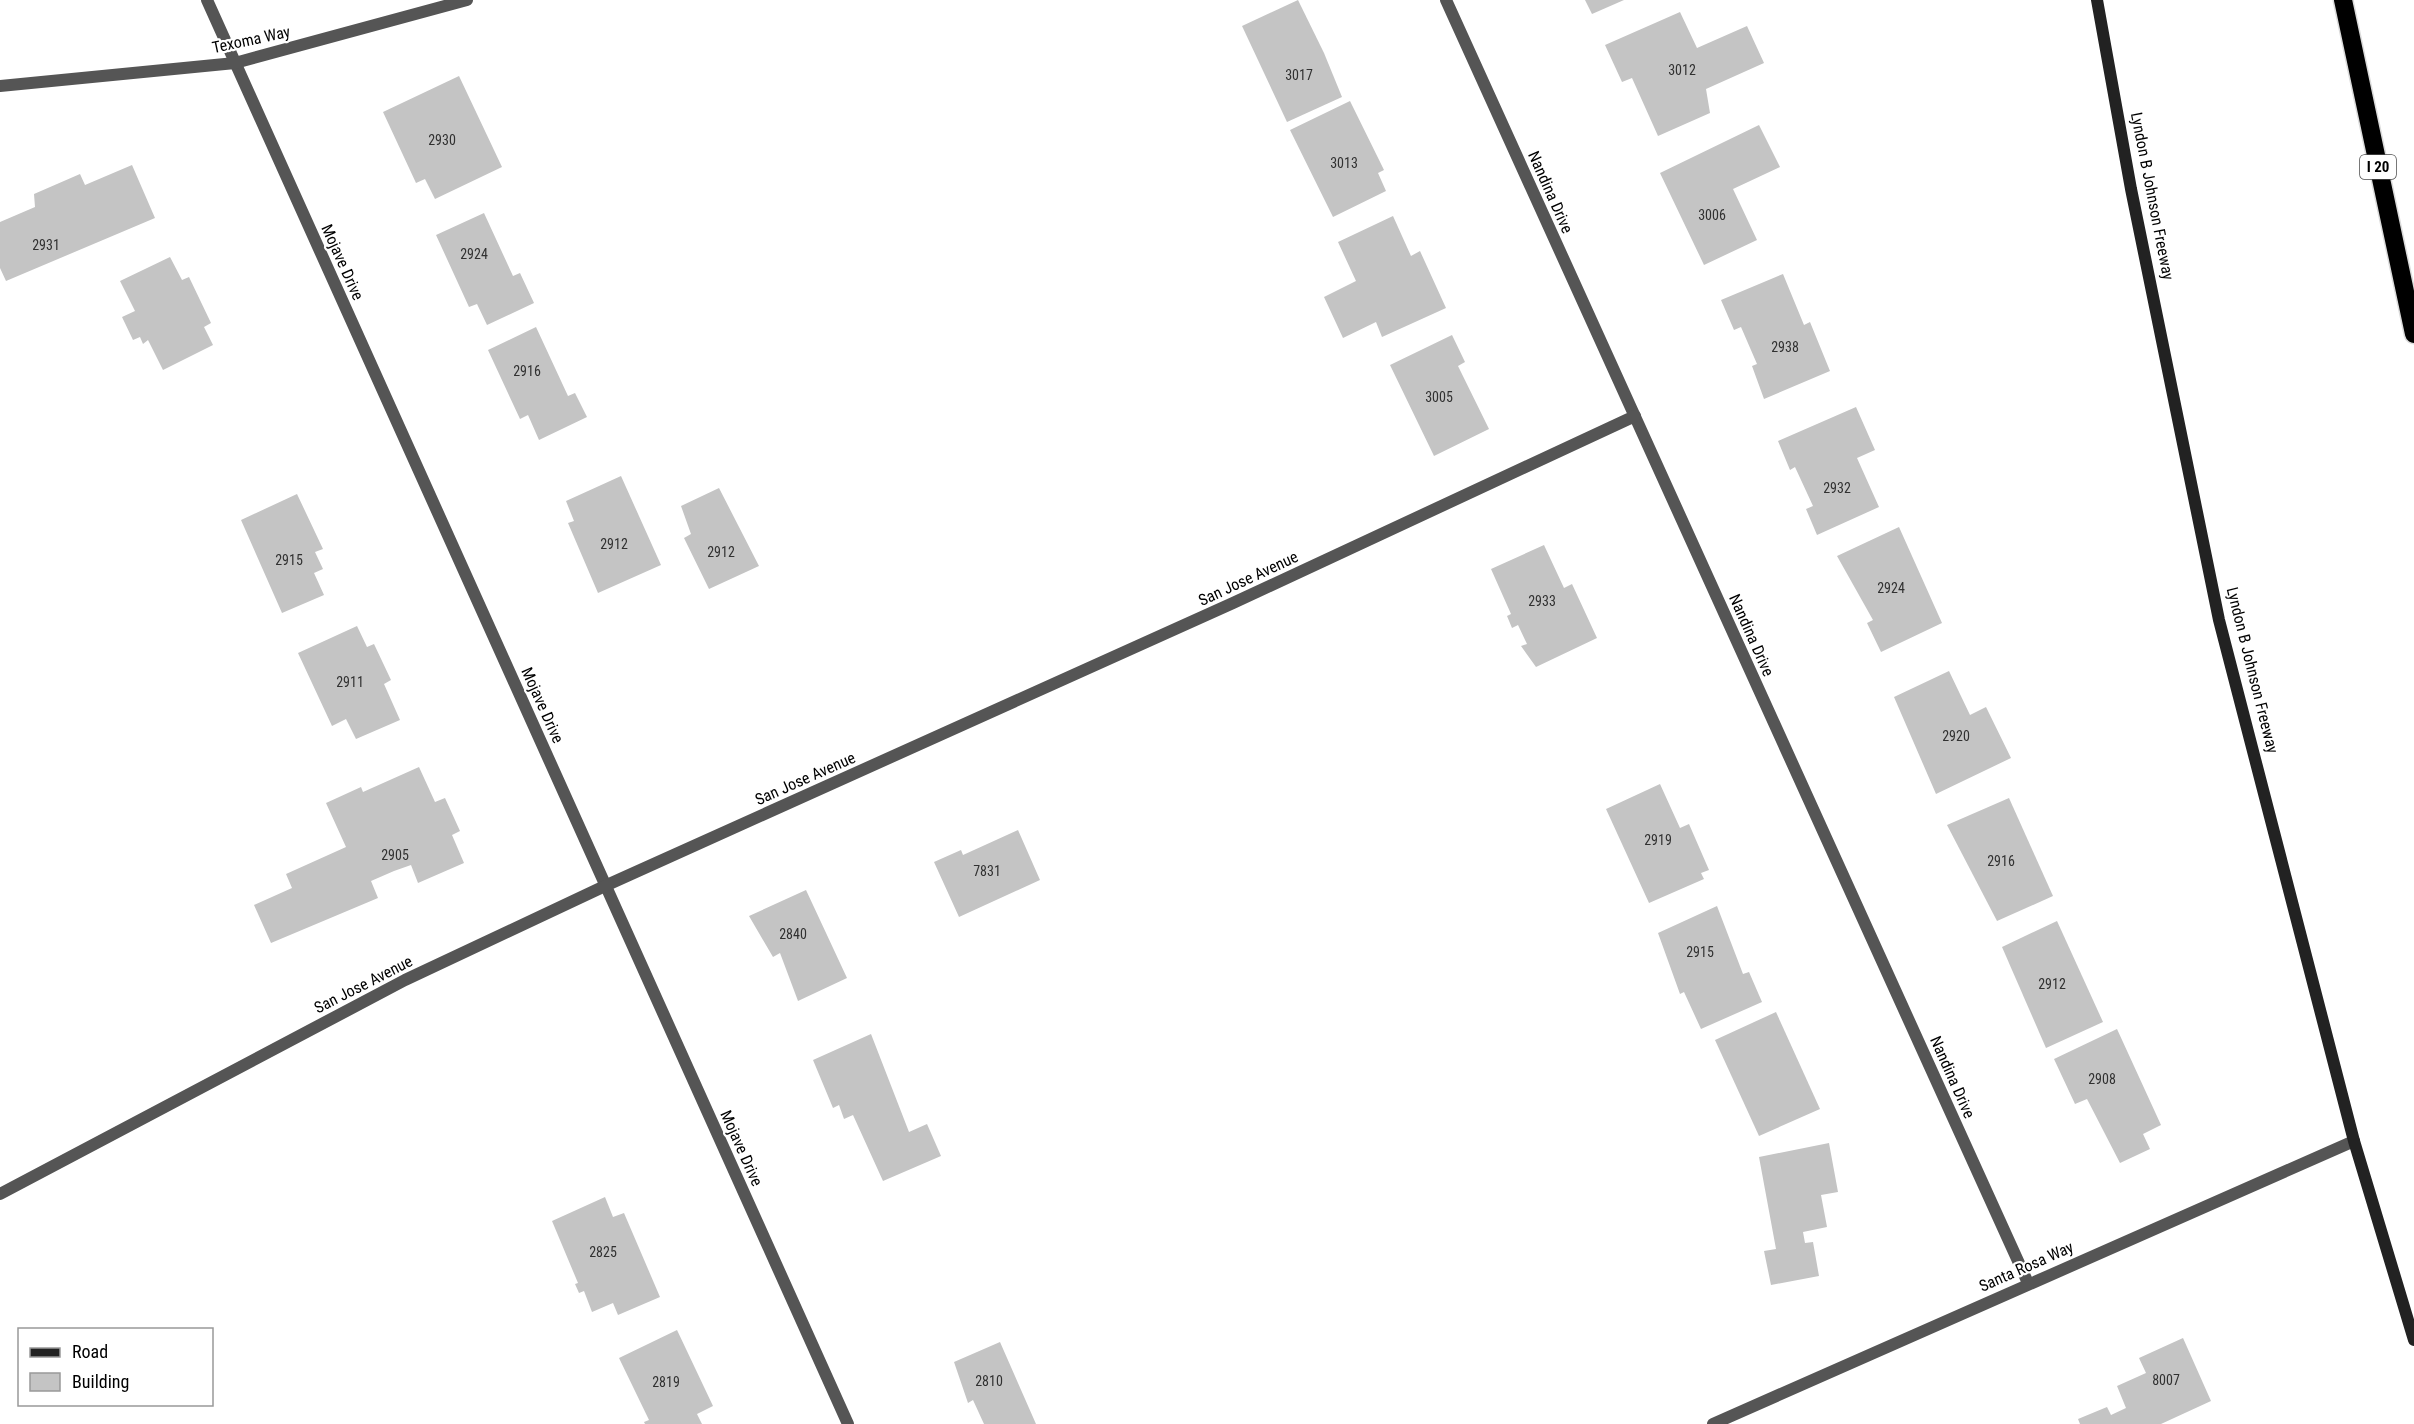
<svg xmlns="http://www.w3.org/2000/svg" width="2414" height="1424" font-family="'Roboto Condensed',sans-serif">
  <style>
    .building { fill: #c4c4c4 }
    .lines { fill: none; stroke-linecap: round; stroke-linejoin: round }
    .motorway-casing { stroke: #dbdbdb; stroke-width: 21 }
    .minor { stroke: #555; stroke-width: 12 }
    .secondary { stroke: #222; stroke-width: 12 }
    .motorway { stroke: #000; stroke-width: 18 }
    .labels { text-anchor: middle; stroke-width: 4.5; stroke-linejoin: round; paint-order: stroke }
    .number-label { font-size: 14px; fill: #313131 }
    .shield { fill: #fff; stroke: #4c4c4c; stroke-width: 1.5 }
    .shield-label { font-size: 15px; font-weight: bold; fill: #000 }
    .street-label { font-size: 16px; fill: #000; stroke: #fff }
  </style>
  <rect width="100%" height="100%" fill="#fff"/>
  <g class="building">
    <polygon points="1298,0 1324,53 1342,97 1287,122 1242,26"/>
    <polygon points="1585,0 1624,0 1592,14"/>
    <polygon points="1680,12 1697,48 1747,26 1764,63 1706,89 1710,113 1658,136 1632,78 1622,82 1605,45"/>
    <polygon points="459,76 502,167 435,199 425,179 416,183 383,112"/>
    <polygon points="1350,101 1384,170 1378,173 1386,191 1333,217 1290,130"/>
    <polygon points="1759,125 1780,167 1733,189 1757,240 1704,265 1660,173"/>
    <polygon points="132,165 155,218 6,281 0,268 0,222 35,207 34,194 80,174 85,185"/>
    <polygon points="484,213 513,276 520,273 534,303 487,325 477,304 469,307 436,235"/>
    <polygon points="1393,216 1411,256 1420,251 1446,308 1382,337 1376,322 1343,338 1324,297 1356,281 1338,242"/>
    <polygon points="170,257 182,280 189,277 211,323 204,327 213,345 163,370 148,340 143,344 140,337 133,340 122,317 135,311 120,281"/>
    <polygon points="1783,274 1804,325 1810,322 1830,371 1764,399 1752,366 1757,364 1741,327 1734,330 1721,300"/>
    <polygon points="536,327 568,396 575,393 587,417 539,440 528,415 520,419 488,350"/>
    <polygon points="1452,335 1465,362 1458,366 1489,429 1434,456 1390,365"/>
    <polygon points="1856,407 1875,450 1857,458 1879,507 1817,535 1806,509 1813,506 1795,467 1790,470 1778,441"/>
    <polygon points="621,476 661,565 598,593 568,523 574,521 566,501"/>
    <polygon points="719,488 759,566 709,589 684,538 691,534 681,506"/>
    <polygon points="297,494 323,549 315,552 323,569 314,573 324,595 282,613 241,520"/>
    <polygon points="1899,527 1942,623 1881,652 1867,623 1873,620 1837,556"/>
    <polygon points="1544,545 1564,588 1572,584 1597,638 1536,667 1521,646 1527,644 1518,625 1512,628 1507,616 1511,614 1491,569"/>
    <polygon points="357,626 367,647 374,644 391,680 384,684 400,720 356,739 346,719 332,726 298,653"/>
    <polygon points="1949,671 1970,715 1986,707 2011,758 1936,794 1894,697"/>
    <polygon points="419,767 435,802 445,798 460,831 452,835 464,863 418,883 411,865 394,871 371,881 378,898 271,943 254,905 292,888 286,874 346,847 326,803 361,787 363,792"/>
    <polygon points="1660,784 1680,828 1689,824 1709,870 1701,873 1704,879 1649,903 1606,809"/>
    <polygon points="2009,798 2053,896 1997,921 1947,825"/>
    <polygon points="1018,830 1040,880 959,917 934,862 961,850 963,855"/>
    <polygon points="806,890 847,978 798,1001 780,953 773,957 749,916"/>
    <polygon points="1717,906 1743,974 1749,972 1762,1002 1701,1029 1684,992 1680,994 1658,933"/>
    <polygon points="2057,921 2103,1022 2046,1048 2002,947"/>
    <polygon points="1776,1012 1820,1109 1759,1136 1715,1040"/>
    <polygon points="2117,1029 2161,1125 2143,1134 2150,1149 2120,1163 2087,1099 2075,1104 2054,1059"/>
    <polygon points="871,1034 909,1132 927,1124 941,1156 883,1181 853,1115 844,1119 839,1105 833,1108 813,1060"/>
    <polygon points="1829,1143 1838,1192 1821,1195 1827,1227 1803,1232 1805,1243 1813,1242 1819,1276 1771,1285 1764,1251 1776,1249 1759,1157"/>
    <polygon points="605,1197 613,1217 624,1213 660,1297 618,1315 613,1303 592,1312 584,1291 579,1293 575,1284 578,1283 552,1221"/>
    <polygon points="677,1330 713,1406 697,1414 702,1424 645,1424 644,1422 649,1420 619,1358"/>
    <polygon points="2183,1338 2211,1401 2161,1424 2080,1424 2078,1419 2107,1407 2111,1415 2126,1408 2117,1386 2146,1373 2139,1358"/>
    <polygon points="1000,1342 1036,1424 984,1424 973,1400 968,1403 954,1362"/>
  </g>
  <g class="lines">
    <defs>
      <polyline id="motorway" points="2343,0 2414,334"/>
    </defs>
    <use href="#motorway" class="motorway-casing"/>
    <g class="minor">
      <polyline points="207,0 848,1424"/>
      <polyline points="1446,0 2028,1283"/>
      <polyline points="0,86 235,63 467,0"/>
      <polyline points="0,1194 405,980 607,885 1233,603 1635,416"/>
      <polyline points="1713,1424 2354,1141"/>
    </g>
    <polyline class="secondary" points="2097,0 2131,189 2219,620 2354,1141 2414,1340"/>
    <use href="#motorway" class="motorway"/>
  </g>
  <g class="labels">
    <g class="number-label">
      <text x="1682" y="75">3012</text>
      <text x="1299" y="80">3017</text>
      <text x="442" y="145">2930</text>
      <text x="1344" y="168">3013</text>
      <text x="1712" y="220">3006</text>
      <text x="46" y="250">2931</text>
      <text x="474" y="259">2924</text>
      <text x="1785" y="352">2938</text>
      <text x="527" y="376">2916</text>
      <text x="1439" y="402">3005</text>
      <text x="1837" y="493">2932</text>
      <text x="614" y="549">2912</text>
      <text x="721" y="557">2912</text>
      <text x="289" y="565">2915</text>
      <text x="1891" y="593">2924</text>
      <text x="1542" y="606">2933</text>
      <text x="350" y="687">2911</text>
      <text x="1956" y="741">2920</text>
      <text x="1658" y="845">2919</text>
      <text x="395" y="860">2905</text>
      <text x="2001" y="866">2916</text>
      <text x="987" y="876">7831</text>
      <text x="793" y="939">2840</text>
      <text x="1700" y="957">2915</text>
      <text x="2052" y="989">2912</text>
      <text x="2102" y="1084">2908</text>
      <text x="603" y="1257">2825</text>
      <text x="2166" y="1385">8007</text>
      <text x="989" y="1386">2810</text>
      <text x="666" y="1387">2819</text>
    </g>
    <rect class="shield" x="2360" y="155" width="36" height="24" rx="4.5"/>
    <g class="shield-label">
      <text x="2378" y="172">I 20</text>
    </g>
    <g class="street-label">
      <text transform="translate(251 39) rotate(-12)" y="6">Texoma Way</text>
      <text transform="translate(1551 192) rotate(66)" y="6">Nandina Drive</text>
      <text transform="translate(2153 196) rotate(79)" y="6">Lyndon B Johnson Freeway</text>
      <text transform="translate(343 262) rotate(66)" y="6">Mojave Drive</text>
      <text transform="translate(1248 578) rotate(-25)" y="6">San Jose Avenue</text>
      <text transform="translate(1752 635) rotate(66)" y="6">Nandina Drive</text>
      <text transform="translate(2253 670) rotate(76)" y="6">Lyndon B Johnson Freeway</text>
      <text transform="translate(543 705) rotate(66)" y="6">Mojave Drive</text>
      <text transform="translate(805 778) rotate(-24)" y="6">San Jose Avenue</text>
      <text transform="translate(363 984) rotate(-27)" y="6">San Jose Avenue</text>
      <text transform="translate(1953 1077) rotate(66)" y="6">Nandina Drive</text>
      <text transform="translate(742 1148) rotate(66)" y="6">Mojave Drive</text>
      <text transform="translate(2026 1266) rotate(-24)" y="6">Santa Rosa Way</text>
    </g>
  </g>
  <rect x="18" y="1328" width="195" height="78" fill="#ffffff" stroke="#999999" stroke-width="1.5"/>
  <rect x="30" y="1348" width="30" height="9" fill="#222222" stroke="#999999" stroke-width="1.5"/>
  <text x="72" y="1358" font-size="18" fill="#000000">Road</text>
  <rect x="30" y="1373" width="30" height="18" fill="#c4c4c4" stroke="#999999" stroke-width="1.5"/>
  <text x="72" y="1388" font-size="18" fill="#000000">Building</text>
</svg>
